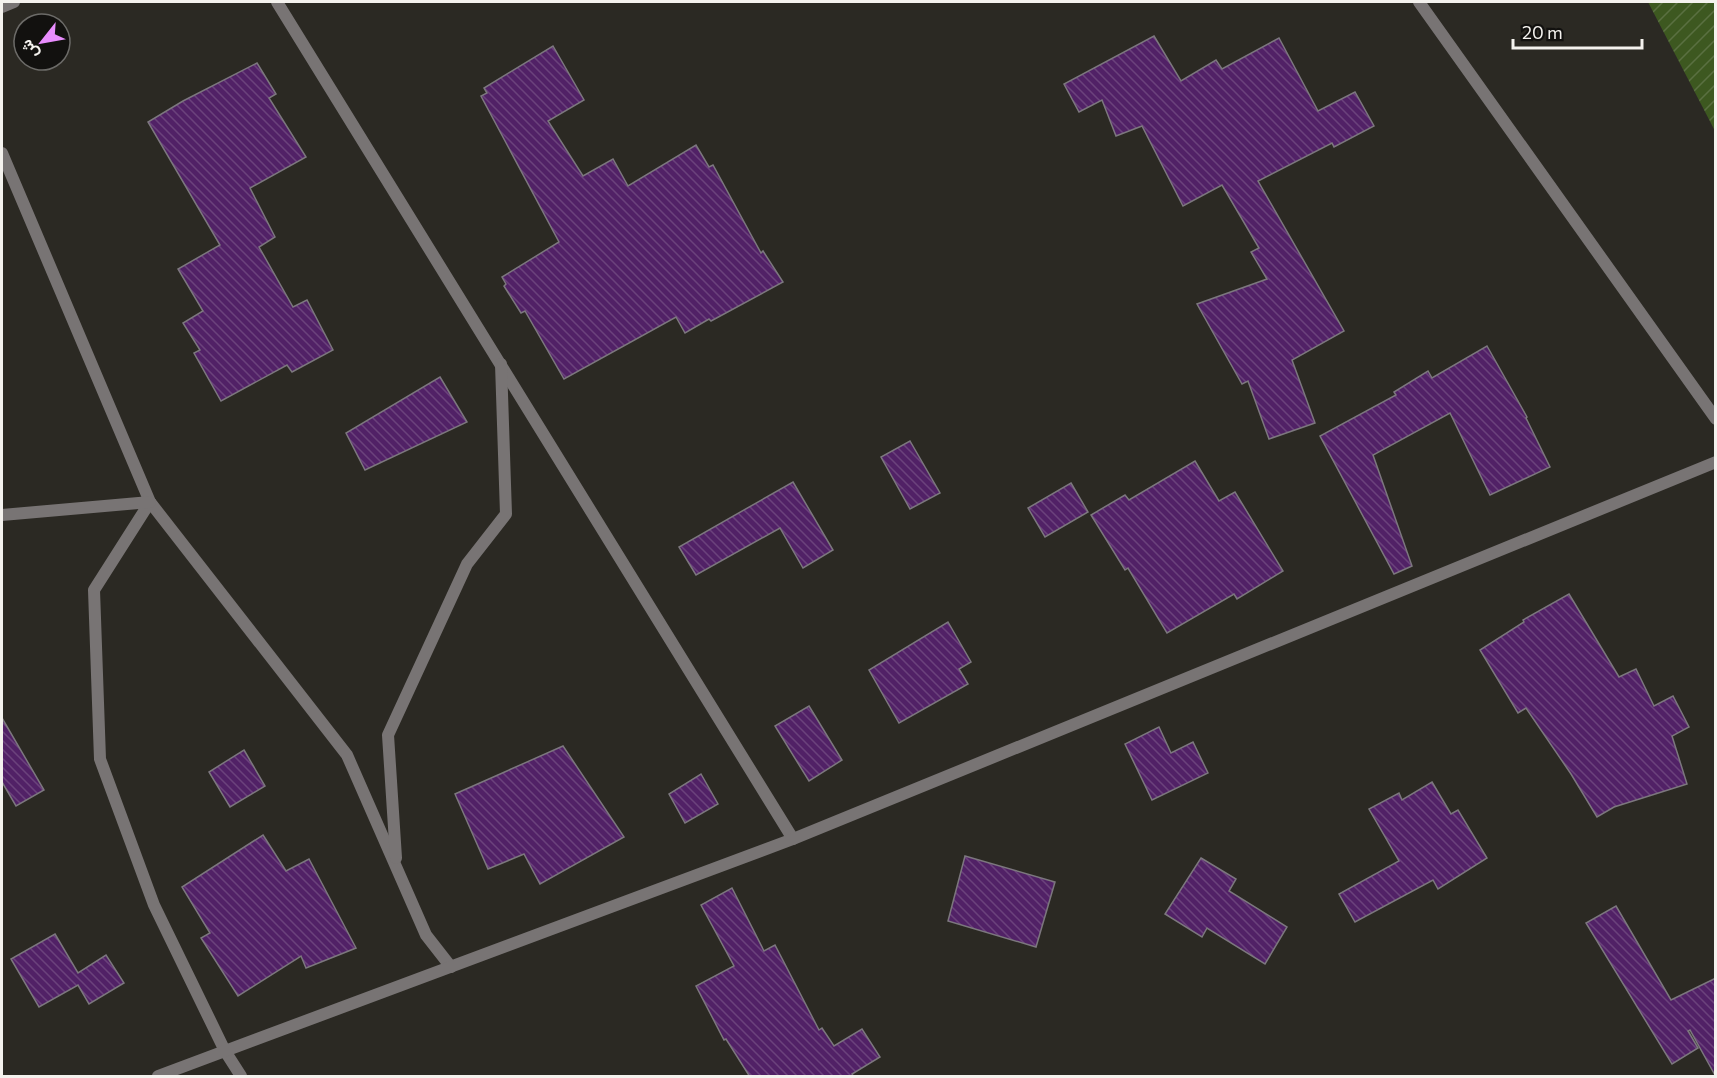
<svg xmlns="http://www.w3.org/2000/svg" width="1717" height="1078" font-family="Commissioner,Vazirmatn,sans-serif">
  <style>
    .garden { fill: url(#garden-furrows) }
    .building { fill: url(#building-back-hatch); stroke: #7c777e; stroke-width: 1.5 }
    .lines { fill: none; stroke-linecap: round; stroke-linejoin: round }
    .street { stroke: #787474; stroke-width: 12 }
  </style>
  <defs>
    <pattern id="garden-furrows" width="10" height="10" patternUnits="userSpaceOnUse" patternTransform="scale(1.5)"><rect width="10" height="10" fill="#3d5820"/><path d="M-1 1l2-2M0 10L10 0M9 11l2-2" fill="none" stroke="#5a7041"/></pattern>
    <pattern id="building-back-hatch" width="6" height="6" patternUnits="userSpaceOnUse" patternTransform="scale(1.5)"><rect width="6" height="6" fill="#512166"/><path d="M-1 5l2 2M0 0l6 6M5-1l2 2" fill="none" stroke="#6b427c"/></pattern>
  </defs>
  <rect width="100%" height="100%" fill="#2b2923"/>
  <polygon class="garden" points="1648,2 1715,2 1715,131"/>
  <g class="building">
    <polygon points="1154,36 1181,81 1216,60 1222,69 1279,38 1318,111 1355,92 1374,126 1334,147 1332,143 1258,181 1344,331 1292,360 1315,423 1269,439 1248,381 1242,384 1197,304 1267,279 1251,252 1259,248 1222,185 1183,206 1142,126 1116,136 1102,100 1079,112 1064,84"/>
    <polygon points="553,46 584,100 548,121 583,176 613,159 628,186 696,145 709,167 713,165 761,253 763,251 783,282 711,321 709,319 685,333 676,317 564,379 525,311 521,313 504,286 506,284 502,277 559,242 481,96 487,93 484,88"/>
    <polygon points="257,63 276,94 269,98 306,157 250,188 275,237 259,247 293,307 307,300 333,350 292,372 287,365 221,401 194,353 200,350 183,323 203,311 178,269 220,245 148,122 183,101"/>
    <polygon points="1487,346 1527,417 1526,418 1550,467 1490,495 1450,413 1373,455 1412,566 1394,574 1320,436 1396,395 1394,392 1428,371 1432,378"/>
    <polygon points="440,377 467,422 365,470 346,433"/>
    <polygon points="910,441 940,493 910,509 881,457"/>
    <polygon points="1195,461 1219,501 1235,492 1283,571 1237,599 1234,594 1167,633 1128,568 1125,570 1091,515 1125,495 1129,500"/>
    <polygon points="793,482 833,550 803,568 780,528 696,575 679,547"/>
    <polygon points="1071,483 1088,512 1045,537 1028,508"/>
    <polygon points="1569,594 1619,677 1636,669 1654,706 1673,696 1689,727 1672,736 1687,784 1614,807 1597,817 1571,774 1526,708 1518,713 1480,650 1524,622 1523,620"/>
    <polygon points="948,622 971,662 959,669 968,684 899,723 869,670"/>
    <polygon points="809,706 842,760 809,781 775,726"/>
    <polygon points="2,718 44,790 16,806 2,782"/>
    <polygon points="1159,727 1171,753 1193,742 1208,773 1152,800 1125,744"/>
    <polygon points="563,746 624,837 540,884 524,854 488,869 455,794"/>
    <polygon points="244,750 265,786 230,807 209,772"/>
    <polygon points="701,774 718,804 685,823 669,794"/>
    <polygon points="1432,782 1451,814 1458,810 1487,858 1438,889 1433,880 1355,922 1339,894 1399,861 1369,809 1399,793 1402,800"/>
    <polygon points="263,835 286,871 309,859 356,948 306,968 301,956 238,996 201,938 210,933 182,887"/>
    <polygon points="965,856 1055,882 1036,947 948,921"/>
    <polygon points="1201,858 1236,879 1229,891 1287,927 1265,964 1207,928 1202,937 1165,914"/>
    <polygon points="732,888 764,951 775,945 819,1030 822,1028 834,1046 862,1029 880,1057 852,1074 854,1077 750,1077 726,1039 724,1040 696,986 734,966 701,905"/>
    <polygon points="1616,906 1671,1000 1716,978 1716,1077 1690,1030 1688,1031 1698,1048 1672,1064 1586,923"/>
    <polygon points="55,934 78,973 106,955 124,983 89,1004 78,985 39,1007 11,959"/>
  </g>
  <g class="lines">
    <g class="street">
      <polyline points="277,2 793,839"/>
      <polyline points="1419,2 1716,419"/>
      <polyline points="2,7 14,2"/>
      <polyline points="2,153 150,502 347,755 426,935 451,967"/>
      <polyline points="150,502 94,590 100,759 154,905 225,1051 241,1076"/>
      <polyline points="2,515 150,502"/>
      <polyline points="396,858 388,735 467,564 506,514 501,364"/>
      <polyline points="158,1076 793,839 1716,462"/>
    </g>
  </g>
  <rect width="1717" height="1078" fill="none" stroke="#f4f2ee" stroke-width="6"/>
  <g transform="translate(42 42) rotate(239)"><circle r="28" fill="#12110f" stroke="#6c6b68" stroke-width="1.5"/>
  <path d="M0-4.5L10 22L0 15L-10 22Z" fill="#e98dfe"/>
  <text y="-9" font-size="16" font-weight="bold" text-anchor="middle" fill="#f4f2ee">ش</text>
  </g>
  <path d="M1513 39v9h129v-9" fill="none" stroke="#f4f2ee" stroke-width="3"/>
  <text x="1522" y="39" font-size="18" fill="#f4f2ee" stroke="#12110f" stroke-width="4.5" paint-order="stroke">20 m</text>
</svg>
